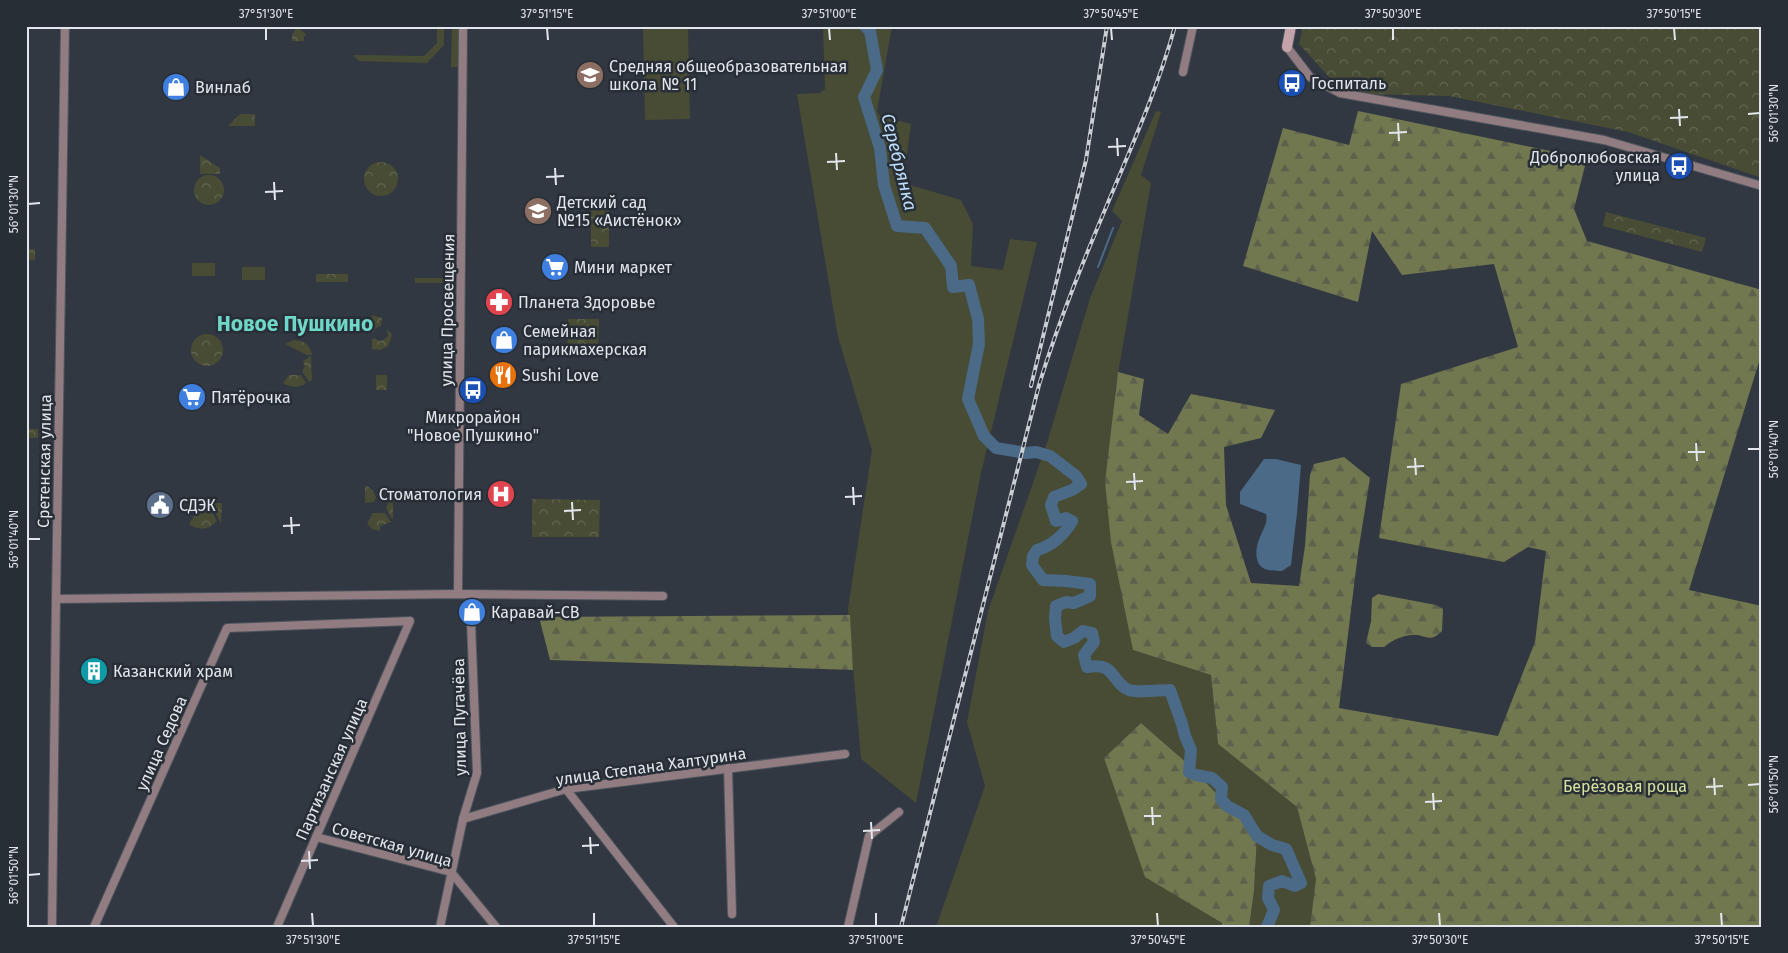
<svg xmlns="http://www.w3.org/2000/svg" width="1788" height="953" font-family="'Fira Sans',sans-serif">
  <style>
    .grass { fill: #494c34 }
    .forest { fill: url(#forest-firs) }
    .park { fill: url(#park-crowns) }
    .water { fill: #4a6a87 }
    .lines { fill: none; stroke-linecap: round; stroke-linejoin: round }
    .stream { stroke: #4a6a87; stroke-width: 2 }
    .river { stroke: #4a6a87; stroke-width: 12 }
    .street-casing { stroke: #4d545c; stroke-width: 10 }
    .secondary-casing { stroke: #4d545c; stroke-width: 12 }
    .street { stroke: #917c81; stroke-width: 8 }
    .secondary { stroke: #c4a3aa; stroke-width: 10 }
    .rail-casing { stroke: #cacfd5; stroke-width: 4 }
    .rail { stroke: #272e36; stroke-width: 2; stroke-dasharray: 5.5; stroke-linecap: butt }
    .ticks { fill: none; stroke: #e2e6ec; stroke-width: 2 }
    .labels { text-anchor: middle; stroke-width: 5; stroke-linejoin: round; paint-order: stroke }
    .poi-label { font-size: 16px; fill: #e2e6ec; stroke: #272e36; text-anchor: start }
    .street-label { font-size: 16px; fill: #e2e6ec; stroke: #272e36 }
    .park-label { font-size: 16px; fill: #d9e29e; stroke: #272e36 }
    .water-label { font-size: 18px; font-style: italic; fill: #bfdffd; stroke: #272e36 }
    .district-label { font-size: 21px; font-weight: bold; fill: #6fd7c8; stroke: #272e36 }
    .neatline { fill: none; stroke: #e2e6ec; stroke-width: 2 }
    .ticks-label { font-size: 12px; text-anchor: middle; fill: #e2e6ec }
  </style>
  <defs>
    <pattern id="forest-firs" width="22" height="20" patternUnits="userSpaceOnUse" patternTransform="scale(1.25)"><rect width="22" height="20" fill="#71774e"/><path d="M5 1l3.5 6h-7zM16 11l3.5 6h-7z" fill="#5d604b"/></pattern>
    <pattern id="park-crowns" width="20" height="18" patternUnits="userSpaceOnUse" patternTransform="scale(1.25)"><rect width="20" height="18" fill="#494c34"/><path d="M2 6a3 3 0 1 1 6 0M12 15a3 3 0 1 1 6 0" fill="none" stroke="#636652"/></pattern>
  </defs>
  <rect width="100%" height="100%" fill="#313841"/>
  <g class="grass">
    <polygon points="437,26 444,26 444,45 427,63 359,61 353,55 424,56 437,43"/>
    <polygon points="452,26 459,26 459,67 451,67"/>
    <polygon points="823,26 892,26 877,111 880,116 911,124 903,183 961,200 973,224 971,266 1003,270 1010,239 1037,242 981,473 916,803 861,759 848,609 872,450 838,337 797,94 820,93 825,89"/>
    <polygon points="688,28 690,119 645,120 643,29"/>
    <polygon points="1156,111 1161,112 1141,175 1151,183 1115,391 1133,650 1211,675 1218,744 1297,807 1316,879 1310,927 1249,927 1254,891 1257,836 1189,765 1141,723 1104,758 1145,876 1222,923 1221,927 936,927 985,786 967,722 988,611 1047,443 1090,298 1122,221 1112,211"/>
    <rect x="192" y="263" width="23" height="13"/>
    <rect x="242" y="267" width="23" height="13"/>
  </g>
  <g class="forest">
    <polygon points="1358,111 1574,156 1585,166 1574,209 1587,241 1762,290 1762,352 1689,590 1762,606 1762,927 1310,927 1316,879 1297,807 1218,744 1211,675 1133,650 1111,542 1105,482 1118,372 1144,379 1139,415 1168,434 1191,394 1275,410 1261,438 1224,447 1226,505 1251,583 1299,586 1305,546 1310,475 1314,464 1344,457 1370,478 1358,553 1339,708 1498,736 1535,642 1546,551 1528,547 1504,562 1379,538 1401,384 1518,347 1494,264 1402,275 1372,231 1358,302 1243,266 1283,128 1349,145"/>
    <path d="M1378,594l58,11 7,4 -1,22c-13,13 -15,3 -29,4 -10,0 -22,6 -29,12h-12l-6,-4 5,-22 1,-23z"/>
    <polygon points="850,615 853,670 550,660 539,617"/>
    <polygon points="1141,723 1189,765 1257,836 1254,891 1249,927 1221,927 1222,923 1145,877 1104,758"/>
  </g>
  <g class="park">
    <polygon points="1303,26 1762,26 1762,178 1628,132 1449,96 1365,94 1330,78 1299,44"/>
    <polygon points="297,27 306,34 304,37 304,41 292,41 292,35"/>
    <polygon points="240,114 255,114 255,126 228,126"/>
    <polygon points="200,155 220,168 220,174 200,174"/>
    <circle cx="381" cy="179" r="17"/>
    <circle cx="209" cy="190" r="15"/>
    <rect x="591" y="210" width="18" height="37"/>
    <polygon points="1606,212 1706,238 1702,252 1603,226"/>
    <rect x="26" y="249" width="9" height="11"/>
    <rect x="316" y="274" width="32" height="8"/>
    <rect x="415" y="278" width="28" height="5"/>
    <polygon points="372,315 382,318 381,326 376,328 372,333"/>
    <polygon points="568,319 599,319 598,357 567,356"/>
    <polygon points="387,329 392,335 388,346 380,350 372,349 372,340 374,338 379,341 384,340 388,336"/>
    <circle cx="207" cy="350" r="16"/>
    <path d="M294,340c10,1 16,4 18,15h-5l-22,-11z"/>
    <polygon points="311,356 312,380 309,382 302,371 305,367 303,361"/>
    <path d="M289,375h12l5,8c-7,5 -15,5 -23,0z"/>
    <rect x="376" y="375" width="11" height="15"/>
    <rect x="26" y="429" width="12" height="9"/>
    <polygon points="366,485 373,491 376,497 374,502 365,503 365,489"/>
    <polygon points="393,496 393,518 392,519 386,508 388,504 388,499"/>
    <polygon points="532,499 600,500 599,537 532,537"/>
    <polygon points="215,503 222,503 221,523 212,507"/>
    <path d="M198,510h13l6,11c-8,9 -19,10 -28,3z"/>
    <polygon points="373,513 385,513 391,522 380,526 380,531 372,529 367,523"/>
  </g>
  <path class="water" d="M1264,459h12l25,6 -4,48 -6,52 -9,6c-6,0 -14,0 -19,-3 -10,-6 -7,-24 -2,-33 3,-8 7,-12 5,-21l-26,-10v-12z"/>
  <g class="lines">
    <polyline class="stream" points="1098,267 1113,228"/>
    <path class="river" d="M865,26l5,5 7,39 -13,27 16,51 4,37 13,41 28,2 26,38 2,21 16,-2 9,34 1,25 -11,55 16,37 12,12 30,5 10,-1 14,4 26,20 5,8 -9,6 -18,7 -3,8 5,16 10,-3 6,3c-7,13 -20,25 -35,29l-4,6 -1,9 11,15 23,1 24,3v12l-16,7 -8,-1 -10,4 -1,13 2,17 7,6 10,-4 9,-7 9,2 2,9 -10,13 3,12c30,-5 23,15 42,23 9,3 31,0 41,0l12,34 3,12 6,14 -2,22 7,3 16,3 10,9 -1,12 6,7 17,9 13,21 15,9 14,4 15,34 -6,3 -13,-5 -13,5 -1,12 6,12 -7,17"/>
    <defs>
      <g id="street">
        <polyline points="1287,47 1310,77 1340,93 1604,140 1762,186"/>
        <polyline points="1183,72 1193,26"/>
        <polyline points="458,594 463,26"/>
        <polyline points="56,599 458,594 663,596"/>
        <polyline points="728,768 732,914"/>
        <polyline points="566,789 674,927"/>
        <polyline points="463,819 566,789 845,754"/>
        <polyline points="316,837 451,872 496,927"/>
        <polyline points="52,927 56,599 65,26"/>
        <polyline points="94,927 227,628 410,621 277,927"/>
        <polyline points="440,927 463,819 477,773 471,622"/>
        <polyline points="848,927 869,836 899,812"/>
      </g>
      <polyline id="secondary" points="1287,47 1291,26"/>
    </defs>
    <use href="#street" class="street-casing"/>
    <use href="#secondary" class="secondary-casing"/>
    <use href="#street" class="street"/>
    <use href="#secondary" class="secondary"/>
    <defs>
      <g id="rail">
        <polyline points="1031,386 1086,160 1107,26"/>
        <path d="M901,927l138,-542c21,-68 48,-133 76,-199 22,-52 45,-105 60,-160"/>
      </g>
    </defs>
    <use href="#rail" class="rail-casing"/>
    <use href="#rail" class="rail"/>
  </g>
  <path class="ticks" d="M266,28v12M547,28l1,12M829,28l1,12M1111,28l1,12M1393,28v12M1674,28l1,12M1679,109l1,17M1748,114l12,-1M1670,118l18,-1M1398,123l1,18M1389,133l18,-1M1117,138l1,18M1108,147l18,-1M836,153l1,17M827,162l18,-1M555,168l1,17M546,177l18,-1M274,182l1,18M265,192l18,-1M28,204l12,-1M1696,443l1,18M1748,449h12M1688,452h17M1415,458l1,17M1407,467l17,-1M1134,473l1,17M1126,482l17,-1M853,487l1,18M845,497l17,-1M572,502l1,18M564,511l17,-1M291,517l1,17M283,526l17,-1M28,539h12M1714,778l1,17M1748,785l12,-1M1706,787l17,-1M1433,793l1,17M1425,802l17,-1M1152,807l1,18M1144,816h17M871,822l1,17M863,831l17,-1M590,837l1,17M582,846l17,-1M309,851l1,18M301,861l17,-1M28,875l12,-1M312,913l1,13M594,913v13M876,913v13M1157,913l1,13M1439,913l1,13M1721,913l1,13"/>
  <defs>
    <symbol id="school-disc" viewBox="-11 -11 22 22"><circle r="9.5" fill="#8d6e63" stroke="#272e36"/><path d="M0-5L7-2L0 1L-7-2ZM-4 1L0 2.5L4 1V4Q0 6-4 4Z" fill="#fff"/></symbol>
    <symbol id="bus-disc" viewBox="-11 -11 22 22"><circle r="9.5" fill="#1a4fb4" stroke="#272e36"/><path d="M-5-6H5V4H4V6H2V4H-2V6H-4V4H-5ZM-3.5-4V0h7V-4ZM-3.5 1.2v1.5H-2V1.2ZM2 1.2v1.5H3.5V1.2Z" fill="#fff"/></symbol>
    <symbol id="shop-disc" viewBox="-11 -11 22 22"><circle r="9.5" fill="#3f7fe0" stroke="#272e36"/><path d="M-5-2.5h2.3a2.7 3.5 0 0 1 5.4 0H5L5.5 6h-11ZM-1.5-2.5h3a1.5 2.3 0 0 0-3 0Z" fill="#fff"/></symbol>
    <symbol id="supermarket-disc" viewBox="-11 -11 22 22"><circle r="9.5" fill="#3f7fe0" stroke="#272e36"/><path d="M-6-5.5h2.5l.6 2H6L4.5 2H-2.5L-4.4-4H-6ZM-1.5 3.2a1.3 1.3 0 1 0 .1 0ZM3 3.2a1.3 1.3 0 1 0 .1 0Z" fill="#fff"/></symbol>
    <symbol id="pharmacy-disc" viewBox="-11 -11 22 22"><circle r="9.5" fill="#e0444e" stroke="#272e36"/><path d="M-2-6h4v4h4v4h-4v4h-4v-4h-4v-4h4Z" fill="#fff"/></symbol>
    <symbol id="restaurant-disc" viewBox="-11 -11 22 22"><circle r="9.5" fill="#e8710a" stroke="#272e36"/><path d="M-5-6h1v4h1v-4h1v4h1v-4h1v5L-1.5 .5V6h-2V.5L-5-1ZM5-6V6H3V1.5H1.5Q1.5-4 5-6Z" fill="#fff"/></symbol>
    <symbol id="hospital-disc" viewBox="-11 -11 22 22"><circle r="9.5" fill="#e0444e" stroke="#272e36"/><path d="M-5-5h3v3.5h4V-5h3V5h-3V1.5h-4V5h-3Z" fill="#fff"/></symbol>
    <symbol id="civic-disc" viewBox="-11 -11 22 22"><circle r="9.5" fill="#5c6f8a" stroke="#272e36"/><path d="M-.6-6.5H3V-4.5H.6V-3L4-1V1h2V6H-6V1h2V-1L-.6-3ZM-1.2 2.5V6h2.4V2.5Z" fill="#fff"/></symbol>
    <symbol id="building-disc" viewBox="-11 -11 22 22"><circle r="9.5" fill="#0f9aa8" stroke="#272e36"/><path d="M-4-6H4V6H1V3H-1V6H-4ZM-2.5-4.3h1.7v1.8h-1.7ZM.8-4.3h1.7v1.8H.8ZM-2.5-1h1.7V.8h-1.7ZM.8-1h1.7V.8H.8Z" fill="#fff"/></symbol>
  </defs>
  <g fill-rule="evenodd">
    <use href="#school-disc" x="574" y="59" width="32" height="32"/>
    <use href="#bus-disc" x="1276" y="67" width="32" height="32"/>
    <use href="#shop-disc" x="160" y="71" width="32" height="32"/>
    <use href="#bus-disc" x="1663" y="150" width="32" height="32"/>
    <use href="#school-disc" x="522" y="195" width="32" height="32"/>
    <use href="#supermarket-disc" x="539" y="251" width="32" height="32"/>
    <use href="#pharmacy-disc" x="483" y="286" width="32" height="32"/>
    <use href="#shop-disc" x="488" y="324" width="32" height="32"/>
    <use href="#restaurant-disc" x="487" y="359" width="32" height="32"/>
    <use href="#bus-disc" x="457" y="374" width="32" height="32"/>
    <use href="#supermarket-disc" x="176" y="381" width="32" height="32"/>
    <use href="#hospital-disc" x="485" y="478" width="32" height="32"/>
    <use href="#civic-disc" x="144" y="489" width="32" height="32"/>
    <use href="#shop-disc" x="456" y="596" width="32" height="32"/>
    <use href="#building-disc" x="78" y="655" width="32" height="32"/>
  </g>
  <g class="labels">
    <g class="poi-label">
      <text x="609" y="72">Средняя общеобразовательная<tspan x="609" dy="18">школа № 11</tspan></text>
      <text x="1311" y="89">Госпиталь</text>
      <text x="195" y="93">Винлаб</text>
      <text x="1660" y="163" text-anchor="end">Добролюбовская<tspan x="1660" dy="18">улица</tspan></text>
      <text x="557" y="208">Детский сад<tspan x="557" dy="18">№15 «Аистёнок»</tspan></text>
      <text x="574" y="273">Мини маркет</text>
      <text x="518" y="308">Планета Здоровье</text>
      <text x="523" y="337">Семейная<tspan x="523" dy="18">парикмахерская</tspan></text>
      <text x="522" y="381">Sushi Love</text>
      <text x="211" y="403">Пятёрочка</text>
      <text x="473" y="423" text-anchor="middle">Микрорайон<tspan x="473" dy="18">"Новое Пушкино"</tspan></text>
      <text x="482" y="500" text-anchor="end">Стоматология</text>
      <text x="179" y="511">СДЭК</text>
      <text x="491" y="618">Каравай-СВ</text>
      <text x="113" y="677">Казанский храм</text>
    </g>
    <g class="street-label">
      <text transform="translate(447 310) rotate(-89)" y="6">улица Просвещения</text>
      <text transform="translate(44 461) rotate(-89)" y="6">Сретенская улица</text>
      <text transform="translate(459 717) rotate(-91)" y="6">улица Пугачёва</text>
      <text transform="translate(161 743) rotate(-66)" y="6">улица Седова</text>
      <text transform="translate(651 766) rotate(-8)" y="6">улица Степана Халтурина</text>
      <text transform="translate(331 769) rotate(-66)" y="6">Партизанская улица</text>
      <text transform="translate(392 844) rotate(16)" y="6">Советская улица</text>
    </g>
    <g class="park-label">
      <text x="1625" y="792">Берёзовая роща</text>
    </g>
    <g class="water-label">
      <text transform="translate(899 162) rotate(76)" y="6">Серебрянка</text>
    </g>
    <g class="district-label">
      <text x="295" y="331">Новое Пушкино</text>
    </g>
  </g>
  <rect width="1788" height="953" fill="none" stroke="#272e36" stroke-width="55"/>
  <rect x="28" y="28" width="1732" height="898" class="neatline"/>
  <g class="ticks-label">
    <text x="266" y="18">37°51'30"E</text>
    <text x="547" y="18">37°51'15"E</text>
    <text x="829" y="18">37°51'00"E</text>
    <text x="1111" y="18">37°50'45"E</text>
    <text x="1393" y="18">37°50'30"E</text>
    <text x="1674" y="18">37°50'15"E</text>
    <text transform="translate(1774 113) rotate(-90)" y="4">56°01'30"N</text>
    <text transform="translate(14 204) rotate(-90)" y="4">56°01'30"N</text>
    <text transform="translate(1774 449) rotate(-90)" y="4">56°01'40"N</text>
    <text transform="translate(14 539) rotate(-90)" y="4">56°01'40"N</text>
    <text transform="translate(1774 784) rotate(-90)" y="4">56°01'50"N</text>
    <text transform="translate(14 875) rotate(-90)" y="4">56°01'50"N</text>
    <text x="313" y="944">37°51'30"E</text>
    <text x="594" y="944">37°51'15"E</text>
    <text x="876" y="944">37°51'00"E</text>
    <text x="1158" y="944">37°50'45"E</text>
    <text x="1440" y="944">37°50'30"E</text>
    <text x="1722" y="944">37°50'15"E</text>
  </g>
</svg>
